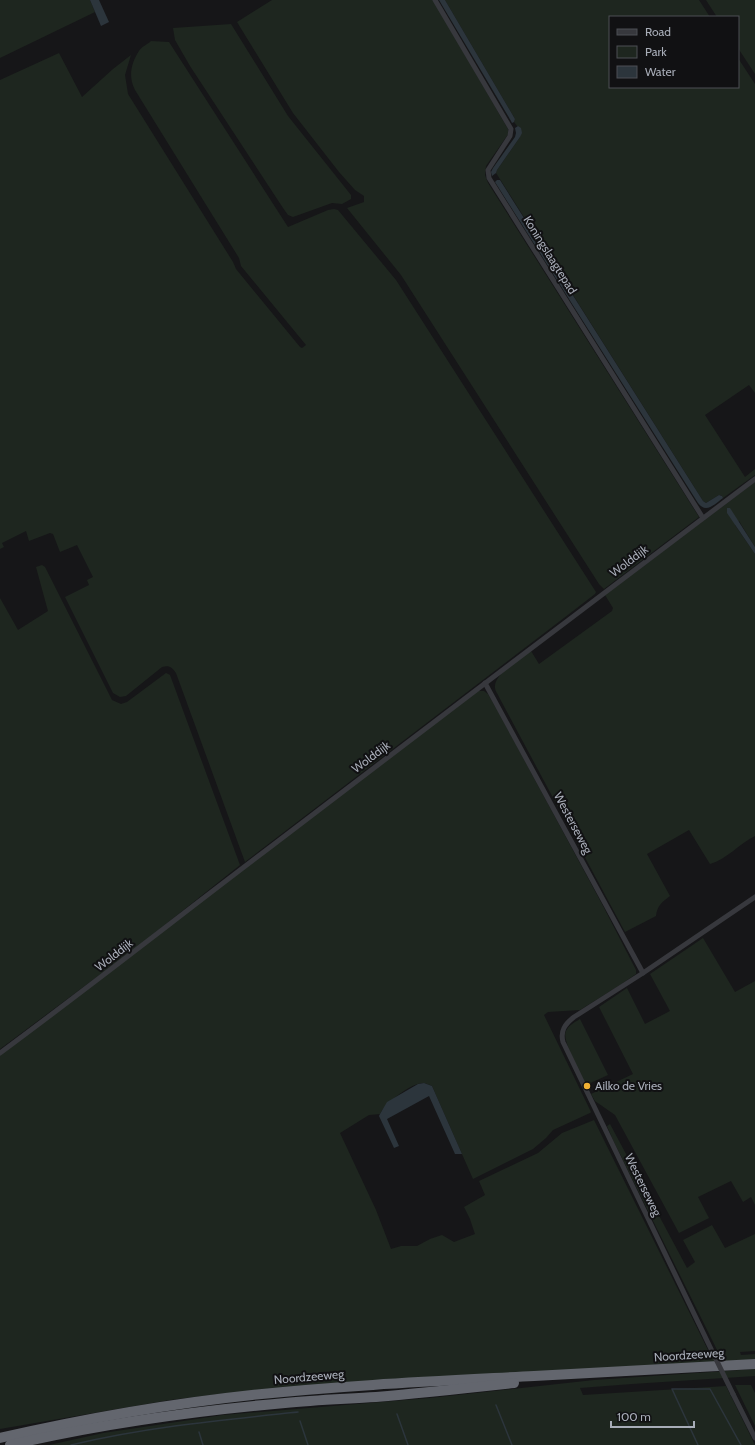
<svg xmlns="http://www.w3.org/2000/svg" width="755" height="1445" font-family="Cabin,sans-serif">
  <style>
    .green { fill: #1e261f }
    .water { fill: #2c353c }
    .lines { fill: none; stroke-linecap: round; stroke-linejoin: round }
    .stream { stroke: #2c353c; stroke-width: 1.5 }
    .street { stroke: #37383d; stroke-width: 5 }
    .highway { stroke: #63666e; stroke-width: 10 }
    .street-bridge { stroke: #37383d; stroke-width: 5 }
    .poi-dot { fill: #f2b134; stroke: #111113; stroke-width: 1.5 }
    .labels { text-anchor: middle; stroke-width: 4; stroke-linejoin: round; paint-order: stroke }
    .street-label { font-size: 12px; fill: #a8adb8; stroke: #111113 }
    .poi-label { font-size: 12px; fill: #a8adb8; stroke: #111113; text-anchor: start }
  </style>
  <rect width="100%" height="100%" fill="#161618"/>
  <g class="green">
    <polygon points="0,0 90,0 95,12 0,58"/>
    <polygon points="272,0 433,0 508,129 509,133 486,166 485,175 488,183 699,517 604,589 599,584 401,275 347,208 364,202 364,196 355,190 339,172 293,113 237,22"/>
    <polygon points="445,0 699,0 710,17 610,17 610,87 738,87 738,58 755,84 755,393 749,385 705,415 745,477 755,469 755,475 723,498 721,495 719,495 706,503 703,501 498,176 496,173 497,170 520,137 518,126 517,126 514,122 515,119"/>
    <polygon points="706,0 755,0 755,74 738,48 738,17 717,17"/>
    <polygon points="231,24 288,116 351,195 351,199 342,204 332,203 293,217 288,215 283,208 190,66 175,40 173,28"/>
    <path d="M151,41l18,1 119,185 40,-17 6,-1 4,1 58,70 200,312 -1,2 -35,27 -315,241 -69,-189c-4,-6 -7,-8 -14,-6l-36,29 -6,1 -7,-4 -48,-96 24,-12 -2,-5 6,-3 -16,-32 -17,7 -7,-18 -3,-1 -21,8 -3,-10 -24,12 2,4 -4,2v-469l59,-27 23,44 31,-28 18,-14 -6,20 3,19 105,168 3,7 64,78 2,1 4,-3 -65,-79 -2,-8 -104,-168c-7,-13 -4,-27 4,-39 2,-4 9,-7 12,-10z"/>
    <path d="M755,482v65l-16,-26 -4,4 20,29v282c-16,8 -28,23 -45,28l-21,-34 -42,24 23,42c-8,6 -13,10 -14,20l-31,16 -126,-235c-1,-3 -4,-6 -4,-9 -2,-14 26,-30 36,-37l8,13 73,-53 1,-3 -8,-13z"/>
    <polygon points="42,565 45,567 112,700 121,704 127,702 166,673 170,675 240,865 137,947 0,1049 0,598 18,630 48,611 36,567"/>
    <path d="M478,691h6l4,3 12,21 102,189 34,66v4l-16,11 -40,25 -32,2 -4,3 47,97 -1,1 -37,17 -7,8 -13,11 -60,30 -41,-93c-3,-1 -6,-3 -9,-3 -13,0 -38,21 -43,31l-11,1 -29,18 36,77 15,39 10,-3h16l13,-7 12,-4 12,7 21,-8 -5,-15 -6,-12 21,-12 -6,-14 59,-28 24,-20 32,-13 117,236h9l-108,-218 -5,-12 3,-2 77,144 8,-6 -12,-22 29,-15 13,23 30,-14v117l-15,1 1,3 14,-1v7l-536,33 -49,6 -170,29v-374l292,-224z"/>
    <polygon points="703,938 735,992 755,981 755,1205 751,1197 743,1202 731,1181 698,1197 709,1218 679,1233 615,1115 595,1101 591,1094 633,1074 599,1007 627,988 645,1024 670,1011 650,974"/>
    <path d="M580,1019l28,56 -22,10c-4,-10 -25,-45 -20,-54 3,-6 9,-9 14,-12z"/>
    <polygon points="755,1369 755,1376 632,1384 580,1388 583,1395 726,1386 755,1445 49,1445 103,1433 223,1415 430,1398 594,1380"/>
    <polygon points="735,1385 751,1385 755,1393 755,1426"/>
  </g>
  <g class="water">
    <polygon points="90,0 99,0 109,22 101,26"/>
    <polygon points="439,0 445,0 515,119 514,122 512,123 511,121"/>
    <polygon points="518,126 521,128 522,133 520,137 497,170 496,173 492,176 491,172 493,168 515,137 516,133 515,128"/>
    <path d="M497,180h3l203,321 3,2 13,-8 3,1 1,2c-8,6 -17,16 -25,5l-203,-321z"/>
    <polygon points="727,508 730,508 755,547 755,554 727,513"/>
    <polygon points="424,1083 432,1086 462,1154 455,1154 429,1096 387,1119 399,1146 394,1148 379,1116 380,1114 387,1102 418,1084"/>
  </g>
  <g class="lines">
    <g class="stream">
      <polyline points="496,1405 512,1445"/>
      <polyline points="397,1414 408,1445"/>
      <polyline points="300,1421 308,1445"/>
      <polyline points="199,1432 203,1445"/>
      <path d="M71,1445c75,-18 151,-25 227,-33"/>
      <polyline points="698,1445 672,1389 710,1389 741,1445"/>
    </g>
    <g class="street">
      <polyline points="435,0 511,129 510,136 488,170 489,178 703,518"/>
      <polyline points="485,683 643,973"/>
      <path d="M0,1053c92,-68 182,-139 273,-208 160,-123 321,-244 482,-366"/>
      <path d="M712,1351l-149,-309c-3,-11 2,-18 11,-25l69,-44 112,-76"/>
      <polyline points="733,1394 755,1438"/>
    </g>
    <g class="highway">
      <path d="M0,1438c83,-19 167,-34 252,-43 94,-10 188,-14 282,-19 74,-4 147,-8 221,-12"/>
      <path d="M10,1445c90,-21 183,-34 275,-42 30,-3 61,-4 91,-6 46,-4 92,-9 138,-14"/>
    </g>
    <polyline class="street-bridge" points="712,1351 733,1394"/>
  </g>
  <circle class="poi-dot" cx="587" cy="1086" r="4"/>
  <g class="labels">
    <g class="street-label">
      <text transform="translate(550 255) rotate(58)" y="4">Koningslaagtepad</text>
      <text transform="translate(629 561) rotate(-37)" y="4">Wolddijk</text>
      <text transform="translate(371 757) rotate(-37)" y="4">Wolddijk</text>
      <text transform="translate(573 823) rotate(62)" y="4">Westerseweg</text>
      <text transform="translate(114 955) rotate(-38)" y="4">Wolddijk</text>
      <text transform="translate(643 1185) rotate(64)" y="4">Westerseweg</text>
      <text transform="translate(689 1355) rotate(-4)" y="4">Noordzeeweg</text>
      <text transform="translate(309 1377) rotate(-5)" y="4">Noordzeeweg</text>
    </g>
    <g class="poi-label">
      <text x="595" y="1090">Ailko de Vries</text>
    </g>
  </g>
  <rect x="609" y="16" width="130" height="72" fill="#111113" stroke="#4d4f55"/>
  <rect x="617" y="29" width="20" height="6" fill="#37383d" stroke="#4d4f55"/>
  <text x="645" y="36" font-size="12" fill="#a8adb8">Road</text>
  <rect x="617" y="46" width="20" height="12" fill="#1e261f" stroke="#4d4f55"/>
  <text x="645" y="56" font-size="12" fill="#a8adb8">Park</text>
  <rect x="617" y="66" width="20" height="12" fill="#2c353c" stroke="#4d4f55"/>
  <text x="645" y="76" font-size="12" fill="#a8adb8">Water</text>
  <path d="M611 1421v6h83v-6" fill="none" stroke="#a8adb8" stroke-width="2"/>
  <text x="617" y="1421" font-size="12" fill="#a8adb8" stroke="#111113" stroke-width="3" paint-order="stroke">100 m</text>
</svg>
